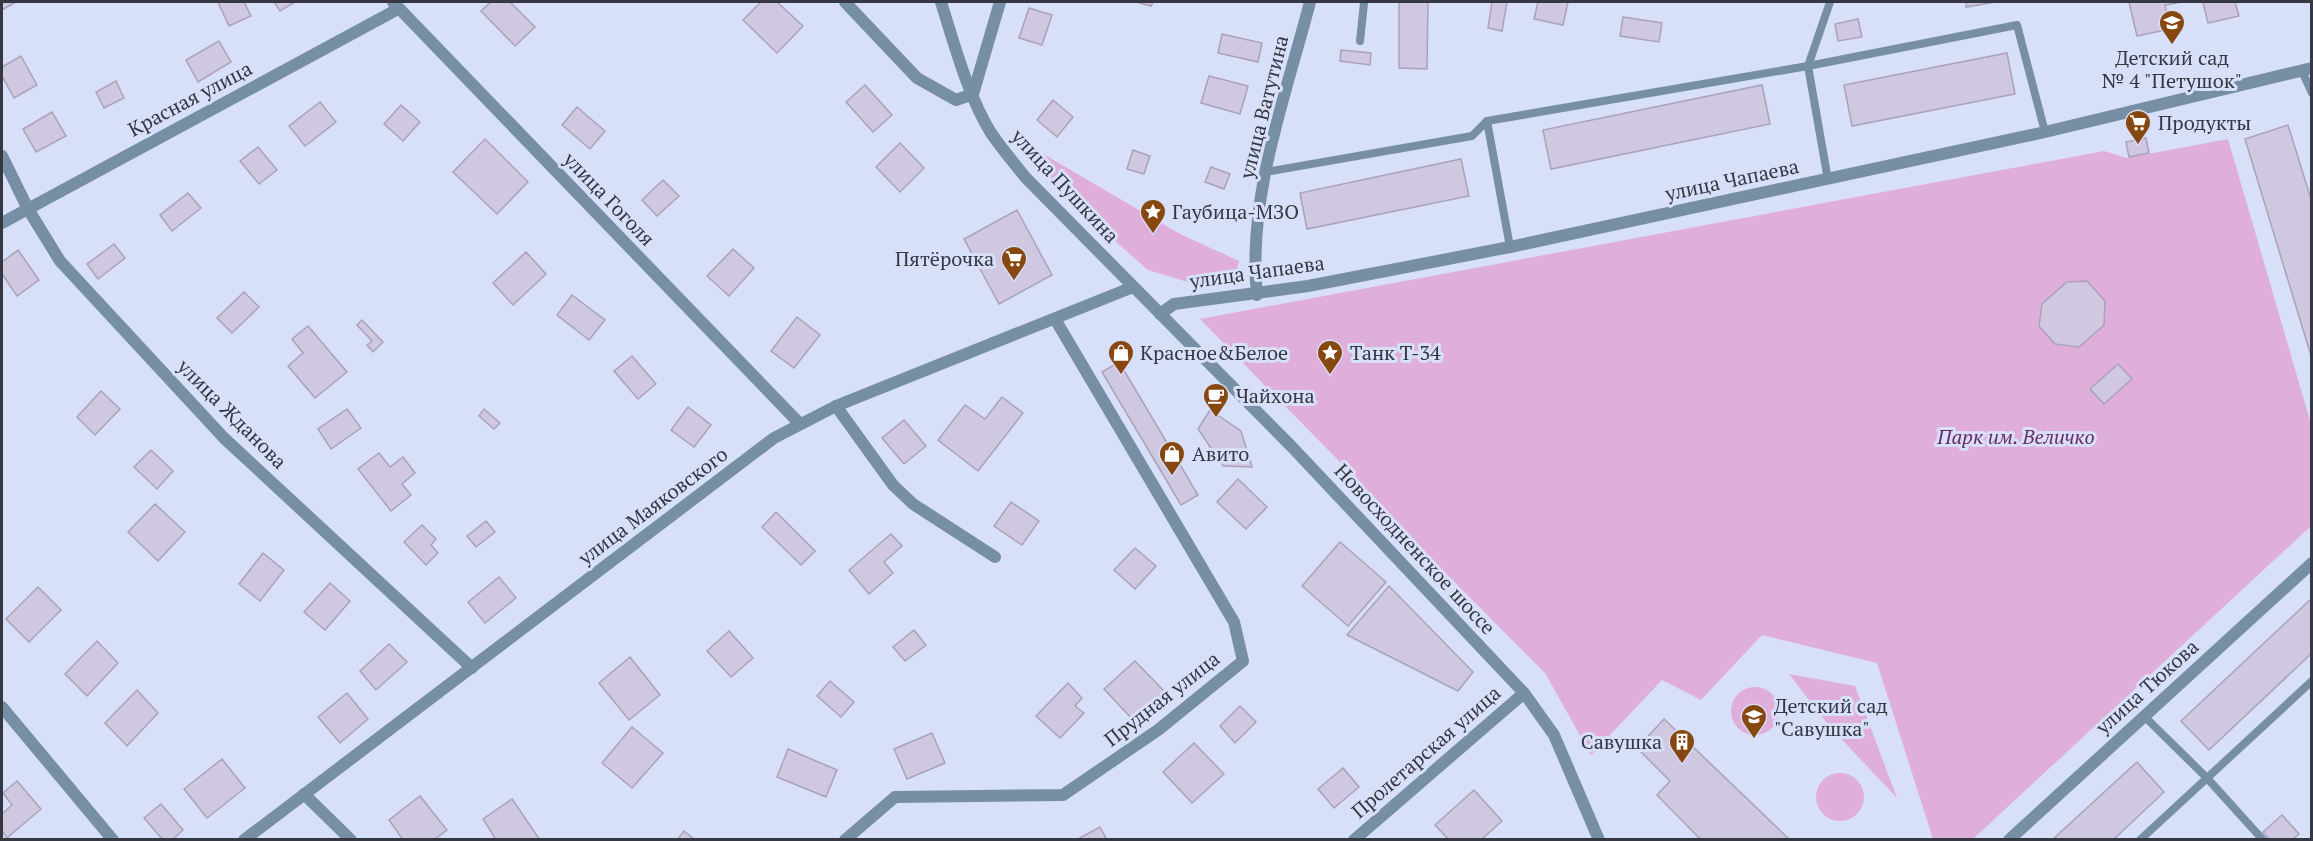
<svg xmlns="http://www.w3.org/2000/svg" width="2313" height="841" font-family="'PT Serif',serif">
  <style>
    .green { fill: #e0aeda }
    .building { fill: #d0c7e1; stroke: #aba2ba; stroke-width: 1.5 }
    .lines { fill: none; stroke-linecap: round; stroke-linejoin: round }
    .service { stroke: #768fa4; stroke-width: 8 }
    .minor { stroke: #768fa4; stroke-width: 12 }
    .tertiary { stroke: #768fa4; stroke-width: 12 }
    .labels { text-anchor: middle; stroke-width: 6; stroke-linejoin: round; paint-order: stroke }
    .poi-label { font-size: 20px; fill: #353842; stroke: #d8dff9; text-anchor: start }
    .street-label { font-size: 20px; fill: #353842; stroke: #d8dff9 }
    .park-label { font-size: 20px; font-style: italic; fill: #6b2a67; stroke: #d8dff9 }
  </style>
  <rect width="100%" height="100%" fill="#d8dff9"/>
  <g class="green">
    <polygon points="1016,138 1180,234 1239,261 1234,280 1191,283 1148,270 1073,204"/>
    <polygon points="2228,139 2311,424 2311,526 1973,839 1933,839 1877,663 1762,635 1701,700 1662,680 1591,755 1545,673 1375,502 1376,499 1200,319 2104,151 2127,158"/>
    <polygon points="1789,674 1855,686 1897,798 1830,727"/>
    <circle cx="1755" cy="711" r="24"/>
    <circle cx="1840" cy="797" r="24"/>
  </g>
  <g class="building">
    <polygon points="2,2 16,2 2,10"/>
    <polygon points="218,2 244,2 251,16 229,26"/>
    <polygon points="274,2 295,2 280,11"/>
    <polygon points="491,2 510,2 535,27 515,46 481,11"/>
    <polygon points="761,2 777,2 803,26 777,53 743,20"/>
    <polygon points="1136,2 1153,2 1151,6"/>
    <polygon points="1399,2 1428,2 1427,69 1399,68"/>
    <polygon points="1492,2 1507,2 1502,31 1488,28"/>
    <polygon points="1538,2 1568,2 1563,25 1534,19"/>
    <polygon points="1966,2 1996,2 1966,7"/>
    <polygon points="2129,2 2182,2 2165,5 2170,29 2137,36"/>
    <polygon points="2203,2 2235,2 2239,16 2208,23"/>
    <polygon points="1029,8 1052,15 1042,45 1019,38"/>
    <polygon points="1623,17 1662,23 1659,42 1620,36"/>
    <polygon points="1858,19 1862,37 1838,41 1835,24"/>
    <polygon points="1222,34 1262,43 1258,62 1218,53"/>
    <polygon points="219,41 231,62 198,82 186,60"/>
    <polygon points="1341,50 1371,53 1370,65 1340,61"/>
    <polygon points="2007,53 2015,94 1852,126 1844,85"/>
    <polygon points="21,56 37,85 14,98 2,76 2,67"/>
    <polygon points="1209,76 1248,86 1240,114 1201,103"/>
    <polygon points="116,81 124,98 104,108 96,92"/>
    <polygon points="865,85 892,115 873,132 846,102"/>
    <polygon points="1762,85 1770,124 1551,169 1543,130"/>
    <polygon points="1053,100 1073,117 1057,137 1037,120"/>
    <polygon points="320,102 336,122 305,146 289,126"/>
    <polygon points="401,105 420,122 403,141 384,124"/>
    <polygon points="577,107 605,131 590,149 562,125"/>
    <polygon points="52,112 66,136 36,152 23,129"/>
    <polygon points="2288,125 2312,202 2312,359 2245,139"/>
    <polygon points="2146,138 2149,153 2129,157 2126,142"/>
    <polygon points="485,139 528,182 497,214 453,172"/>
    <polygon points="900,143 924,168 900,192 876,167"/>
    <polygon points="258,147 277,170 259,184 240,161"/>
    <polygon points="1133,150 1150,156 1144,174 1127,169"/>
    <polygon points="1461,159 1469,196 1307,229 1300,193"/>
    <polygon points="1211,167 1230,174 1224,189 1205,182"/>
    <polygon points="663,180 679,196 657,216 642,200"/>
    <polygon points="188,193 201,208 172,231 160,215"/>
    <polygon points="1017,210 1052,275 999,304 964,239"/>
    <polygon points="114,244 125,258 98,279 87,264"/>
    <polygon points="733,249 754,268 729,296 707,276"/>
    <polygon points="18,250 39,280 17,296 2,274 2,262"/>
    <polygon points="526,252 546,274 513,305 493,283"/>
    <polygon points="2087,281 2105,301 2104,325 2079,347 2055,344 2039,326 2042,304 2067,282"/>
    <polygon points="244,292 259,307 232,333 217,318"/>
    <polygon points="572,295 605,320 589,340 557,315"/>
    <polygon points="797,317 820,335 794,368 771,351"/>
    <polygon points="362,320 383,342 373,352 367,345 372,341 357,325"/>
    <polygon points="308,326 347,372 315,398 288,366 303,353 292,339"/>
    <polygon points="632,356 656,384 638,399 614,371"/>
    <polygon points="1119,362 1198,495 1181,505 1102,372"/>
    <polygon points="2118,364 2132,379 2104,404 2090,389"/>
    <polygon points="101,391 120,409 95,435 77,417"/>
    <polygon points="1002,397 1023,413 978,471 938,440 965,405 985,419"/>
    <polygon points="688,407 711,425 694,447 671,430"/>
    <polygon points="347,409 361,428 331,449 318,429"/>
    <polygon points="484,409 500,423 494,429 479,416"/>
    <polygon points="1210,410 1241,431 1252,467 1223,466 1198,429"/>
    <polygon points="904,420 926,446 904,464 882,438"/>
    <polygon points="151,450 173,471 157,489 134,467"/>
    <polygon points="379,453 390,467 403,457 415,473 402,484 411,495 391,511 358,469"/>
    <polygon points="1238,479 1267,507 1246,529 1217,502"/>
    <polygon points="1011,502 1039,521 1022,545 994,526"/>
    <polygon points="155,504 185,532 158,561 128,532"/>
    <polygon points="776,512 815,551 801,565 762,527"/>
    <polygon points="486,521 495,532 476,547 467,536"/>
    <polygon points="422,525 436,539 431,545 438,553 426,565 404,542"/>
    <polygon points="891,534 902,546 884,562 893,573 869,594 849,570"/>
    <polygon points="1340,542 1386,582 1348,626 1302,586"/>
    <polygon points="1135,548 1156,566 1135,589 1114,570"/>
    <polygon points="263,553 284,570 260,601 239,584"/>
    <polygon points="499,577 516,598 485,623 468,602"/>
    <polygon points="330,583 350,601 325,630 304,612"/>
    <polygon points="1389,586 1473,672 1458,691 1347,635"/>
    <polygon points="38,587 61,610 29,642 6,619"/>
    <polygon points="2312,598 2312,653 2209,750 2181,721"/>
    <polygon points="914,630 926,645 905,661 893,647"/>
    <polygon points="729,631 753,658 731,677 707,651"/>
    <polygon points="97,641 118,663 87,696 65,674"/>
    <polygon points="389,644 407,662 376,690 360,671"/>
    <polygon points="630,657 660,695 629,720 599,683"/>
    <polygon points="1135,661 1164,691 1133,720 1104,689"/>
    <polygon points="830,681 854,702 841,717 817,696"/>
    <polygon points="1068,683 1082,698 1075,706 1084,713 1060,738 1036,716"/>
    <polygon points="137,690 158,713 127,746 105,723"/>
    <polygon points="347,693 368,719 340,743 318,717"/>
    <polygon points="1240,706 1256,722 1235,743 1220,726"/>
    <polygon points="1664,719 1790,840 1701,840 1657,795 1670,781 1637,748"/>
    <polygon points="632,727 663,753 632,788 602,763"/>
    <polygon points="932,733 945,763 907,779 894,749"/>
    <polygon points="1194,743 1224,774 1192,803 1163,772"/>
    <polygon points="788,749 837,770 826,797 777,777"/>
    <polygon points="222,759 245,788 207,818 184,789"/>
    <polygon points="2137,762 2164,792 2113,840 2052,840"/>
    <polygon points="1343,768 1359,787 1334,808 1318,789"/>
    <polygon points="17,781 41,809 7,838 2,831 2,814 12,805 3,793"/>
    <polygon points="1474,790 1502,821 1481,840 1449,840 1435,825"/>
    <polygon points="420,796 447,830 434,840 403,840 389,820"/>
    <polygon points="512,799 540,840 496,840 483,819"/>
    <polygon points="161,804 183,830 172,840 163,840 144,818"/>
    <polygon points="2282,815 2299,834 2292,840 2270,840 2263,832"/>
    <polygon points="1100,827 1107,840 1076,840"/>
    <polygon points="684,831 695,840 677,840"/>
  </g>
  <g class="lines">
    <g class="service">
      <polyline points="1360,41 1364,3"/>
      <polyline points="2302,71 2312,93"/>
      <polyline points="1487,121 1510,247"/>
      <polyline points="1266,172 1472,136 1487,121 1808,66 2017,25 2045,132"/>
      <polyline points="1828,180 1808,66 1830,2"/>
      <polyline points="2144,716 2207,778 2263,840"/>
      <polyline points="2140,840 2312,681"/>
    </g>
    <g class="minor">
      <polyline points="393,2 799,423"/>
      <polyline points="845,2 917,78 956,100 973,94 1000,2"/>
      <polyline points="2,156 28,209 60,261 224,438 472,668"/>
      <polyline points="2,223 398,9"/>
      <path d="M1257,295c-10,-98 29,-200 53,-293"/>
      <polyline points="836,406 893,485 913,504 995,557"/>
      <polyline points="2,707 113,840"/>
      <polyline points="304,794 351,840"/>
      <polyline points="845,840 895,797 1063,795 1158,730 1243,661 1234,622 1055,319"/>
      <polyline points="1354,840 1524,693"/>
      <polyline points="2009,840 2312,563"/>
    </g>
    <g class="tertiary">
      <path d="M941,2c13,41 27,94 50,131 11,16 23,30 35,45l266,269 232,246 30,42 45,105"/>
      <polyline points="1160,314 1174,304 1308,286 1510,247 2045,132 2312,68"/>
      <polyline points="244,840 774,438 836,406 1133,287"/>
    </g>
  </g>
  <defs>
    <symbol id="school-pin" viewBox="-11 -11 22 30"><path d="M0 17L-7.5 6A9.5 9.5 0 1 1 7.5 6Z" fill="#874710" stroke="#d8dff9"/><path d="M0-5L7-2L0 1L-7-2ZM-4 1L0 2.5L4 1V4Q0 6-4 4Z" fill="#fff"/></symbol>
    <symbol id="supermarket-pin" viewBox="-11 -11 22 30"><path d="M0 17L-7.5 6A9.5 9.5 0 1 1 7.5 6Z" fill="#874710" stroke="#d8dff9"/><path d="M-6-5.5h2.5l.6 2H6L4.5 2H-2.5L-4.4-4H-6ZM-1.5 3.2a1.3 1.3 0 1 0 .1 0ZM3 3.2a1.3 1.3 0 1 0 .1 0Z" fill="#fff"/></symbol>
    <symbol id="sight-pin" viewBox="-11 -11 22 30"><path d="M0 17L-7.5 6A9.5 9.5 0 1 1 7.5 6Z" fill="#874710" stroke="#d8dff9"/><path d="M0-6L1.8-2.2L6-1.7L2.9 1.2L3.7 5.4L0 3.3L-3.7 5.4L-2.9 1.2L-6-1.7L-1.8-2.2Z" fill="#fff"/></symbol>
    <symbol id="shop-pin" viewBox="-11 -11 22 30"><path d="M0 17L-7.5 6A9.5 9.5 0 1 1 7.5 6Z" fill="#874710" stroke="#d8dff9"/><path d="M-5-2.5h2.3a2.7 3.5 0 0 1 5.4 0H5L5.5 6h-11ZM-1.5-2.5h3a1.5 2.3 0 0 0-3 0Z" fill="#fff"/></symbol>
    <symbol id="cafe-pin" viewBox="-11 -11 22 30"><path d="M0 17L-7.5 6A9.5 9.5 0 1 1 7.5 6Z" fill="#874710" stroke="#d8dff9"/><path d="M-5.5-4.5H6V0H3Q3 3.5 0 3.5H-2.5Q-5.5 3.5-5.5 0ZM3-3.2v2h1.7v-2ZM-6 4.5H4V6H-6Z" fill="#fff"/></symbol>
    <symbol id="building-pin" viewBox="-11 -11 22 30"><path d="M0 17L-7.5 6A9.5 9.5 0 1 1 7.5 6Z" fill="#874710" stroke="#d8dff9"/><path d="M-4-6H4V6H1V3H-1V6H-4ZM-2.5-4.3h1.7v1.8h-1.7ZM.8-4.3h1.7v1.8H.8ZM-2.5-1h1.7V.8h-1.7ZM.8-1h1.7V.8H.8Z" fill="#fff"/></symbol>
  </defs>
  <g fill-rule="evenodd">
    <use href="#school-pin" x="2157" y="8" width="30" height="40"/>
    <use href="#supermarket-pin" x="2123" y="108" width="30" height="40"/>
    <use href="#sight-pin" x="1138" y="197" width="30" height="40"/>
    <use href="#supermarket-pin" x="999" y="244" width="30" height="40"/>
    <use href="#shop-pin" x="1106" y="338" width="30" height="40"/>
    <use href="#sight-pin" x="1315" y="338" width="30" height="40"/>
    <use href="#cafe-pin" x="1201" y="381" width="30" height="40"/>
    <use href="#shop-pin" x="1157" y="439" width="30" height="40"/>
    <use href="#school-pin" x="1739" y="702" width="30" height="40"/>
    <use href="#building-pin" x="1667" y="727" width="30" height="40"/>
  </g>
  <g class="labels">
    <g class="poi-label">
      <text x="2172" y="65" text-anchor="middle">Детский сад<tspan x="2172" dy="23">№ 4 "Петушок"</tspan></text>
      <text x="2158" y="130">Продукты</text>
      <text x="1172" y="219">Гаубица-МЗО</text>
      <text x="994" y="266" text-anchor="end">Пятёрочка</text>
      <text x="1140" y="360">Красное&amp;Белое</text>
      <text x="1350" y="360">Танк Т-34</text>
      <text x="1236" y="403">Чайхона</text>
      <text x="1192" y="461">Авито</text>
      <text x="1774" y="713">Детский сад<tspan x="1774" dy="23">"Савушка"</tspan></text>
      <text x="1662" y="749" text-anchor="end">Савушка</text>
    </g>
    <g class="street-label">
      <text transform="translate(190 99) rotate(-28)" y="7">Красная улица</text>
      <text transform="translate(1264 107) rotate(-76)" y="7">улица Ватутина</text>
      <text transform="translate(1732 180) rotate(-12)" y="7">улица Чапаева</text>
      <text transform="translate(1065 186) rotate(47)" y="7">улица Пушкина</text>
      <text transform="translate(609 199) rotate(46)" y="7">улица Гоголя</text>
      <text transform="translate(1257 272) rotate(-8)" y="7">улица Чапаева</text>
      <text transform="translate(232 414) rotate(45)" y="7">улица Жданова</text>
      <text transform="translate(653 506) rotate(-37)" y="7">улица Маяковского</text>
      <text transform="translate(1415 549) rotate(47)" y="7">Новосходненское шоссе</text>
      <text transform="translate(2147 687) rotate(-42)" y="7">улица Тюкова</text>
      <text transform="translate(1162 699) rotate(-38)" y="7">Прудная улица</text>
      <text transform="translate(1426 752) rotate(-41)" y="7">Пролетарская улица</text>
    </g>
    <g class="park-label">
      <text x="2016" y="444">Парк им. Величко</text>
    </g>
  </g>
  <rect width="2313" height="841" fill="none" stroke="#353842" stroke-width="6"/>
</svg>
